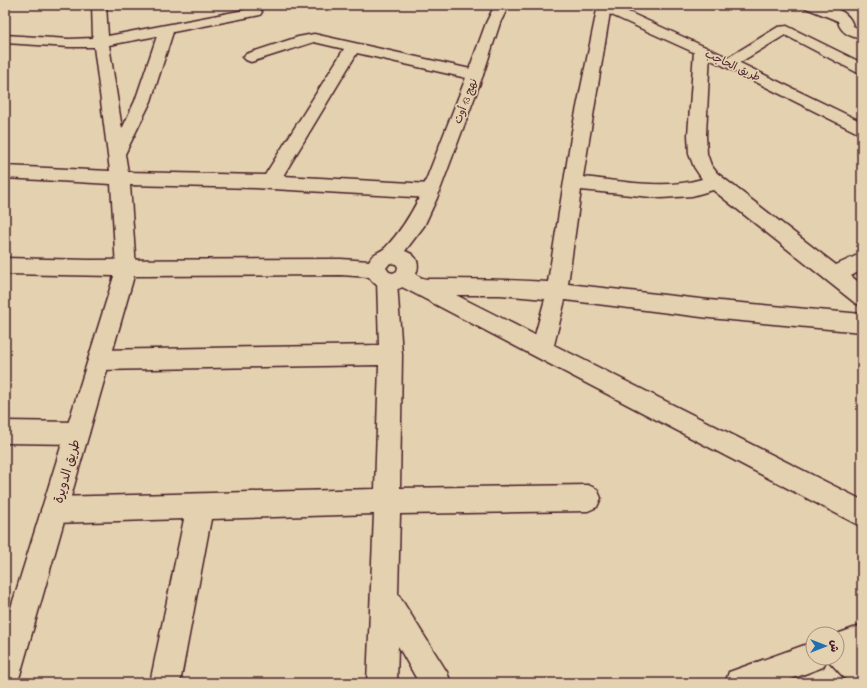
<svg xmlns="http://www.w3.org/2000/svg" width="867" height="688" font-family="'Indie Flower','Playpen Sans Arabic',sans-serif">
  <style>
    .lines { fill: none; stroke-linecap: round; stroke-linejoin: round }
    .minor-casing { stroke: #4a1f2b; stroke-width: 3 }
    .tertiary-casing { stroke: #4a1f2b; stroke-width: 3 }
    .minor { fill: #e3d1af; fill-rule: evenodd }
    .tertiary { fill: #e3d1af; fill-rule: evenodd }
    .labels { text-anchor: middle; stroke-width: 3.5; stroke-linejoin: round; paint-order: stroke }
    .far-street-label { font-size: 11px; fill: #4a1f2b; stroke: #e3d1af }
    .street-label { font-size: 13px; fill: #4a1f2b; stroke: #e3d1af }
  </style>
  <rect width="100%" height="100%" fill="#e3d1af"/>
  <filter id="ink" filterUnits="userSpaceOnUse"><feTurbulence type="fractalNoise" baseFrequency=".025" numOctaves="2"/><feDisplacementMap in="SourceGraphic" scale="8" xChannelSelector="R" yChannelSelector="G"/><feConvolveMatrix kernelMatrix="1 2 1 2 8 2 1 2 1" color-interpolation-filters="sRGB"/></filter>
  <g filter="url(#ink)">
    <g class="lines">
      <defs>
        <g id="minor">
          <path d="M92,5h14l2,31 147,-28 5,1 2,3 -2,3 -5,1 -82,16 -22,69 -26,53 3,18 137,3 79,-126 -30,-7 -63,20 -5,-2 -3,-3 3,-3 52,-17 16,-3 161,36 6,2 2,3 -2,3 -6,2 -118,-27 -74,123 147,8 7,2 2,5 -2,5 -7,2 -175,-10 -125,-3 6,83 -3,6 -7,2 -7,-2 -3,-6 -5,-84 -106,-6v-12l105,5 -16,-124h-25l-64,-4v-8l64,4 24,-1zM157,36l-22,65 -13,28 -13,-84z"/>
          <path d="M598,5l13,1 -28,171c39,4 81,13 119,2l-8,-12 -5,-13 -1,-19 6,-84 3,-3 5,-2 5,2 3,3 -4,84 1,19 4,11 6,8 119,92 26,-12v17l-11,6 11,9v21l-7,-3 -142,-113 -21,6 -31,2 -80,-8 -13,94 141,16 153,14v18l-153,-14 -144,-18 -11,45 308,155v27l-460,-240 -5,-5 5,73 -2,133 188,-3 9,4 4,9 -4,9 -9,4 -188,3 -2,80 49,78 4,11h-32l-21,-37 -1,37h-30l7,-169 -163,5 -31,164h-30l34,-164 -130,4 -9,-4 -4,-9 4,-9 9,-4 321,-8 4,-124 -280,5 -8,-3 -3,-7 3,-7 8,-3 280,-5 -2,-64 3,-6 7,-2 8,4 3,-6c15,-5 17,8 30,8 40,0 80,0 120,3l24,-151zM456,295h44l45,4 -10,36z"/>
          <path d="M804,5c17,0 44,1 49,21l9,4v9c-11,-2 -22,-6 -24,-18l-32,-13z"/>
          <polygon points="787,26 862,63 862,74 856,72 785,35 734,66 729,68 724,66 721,63 724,60 778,27"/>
          <polygon points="5,421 77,422 86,425 89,433 86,441 77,444 5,443"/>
          <polygon points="862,625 862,683 849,683 827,659 823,667 781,683 725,683 729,672 813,642 813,658 837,658 837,634"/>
        </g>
        <g id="tertiary">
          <path d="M495,5h14l-9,18 -17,52 -46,123 -13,28 -19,25c35,12 -10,62 -36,26l-28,-2 -207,1 -114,399 -3,8h-12v-56l109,-351 -109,-2v-16l84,2 252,-1 28,2c4,-9 11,-8 17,-14 13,-14 24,-31 33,-49l48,-123 19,-52zM390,263l6,1 2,3 -1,4 -4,2 -4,-1 -3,-4z"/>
          <polygon points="594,5 613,5 734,60 862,122 862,135 724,66 596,8"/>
        </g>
      </defs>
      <use href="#minor" class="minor-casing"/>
      <use href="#tertiary" class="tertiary-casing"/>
      <use href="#minor" class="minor"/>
      <use href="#tertiary" class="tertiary"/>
    </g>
  </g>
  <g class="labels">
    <g class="far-street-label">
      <text transform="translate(733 65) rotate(25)" y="4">طريق الحاجب</text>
      <text transform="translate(465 101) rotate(-69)" y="4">نهج 13 أوت</text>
    </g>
    <g class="street-label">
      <text transform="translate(66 471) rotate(-74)" y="5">طريق الدويرة</text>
    </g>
  </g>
  <rect width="867" height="688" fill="none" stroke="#e3d1af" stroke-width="20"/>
  <rect x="10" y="10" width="847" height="668" fill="none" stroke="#4a1f2b" stroke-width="1.5" filter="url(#ink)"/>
  <g transform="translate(825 646) rotate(90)"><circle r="19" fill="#e3d1af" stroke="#a68a7a"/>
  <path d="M0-3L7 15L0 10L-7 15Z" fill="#1f6fb2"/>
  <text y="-6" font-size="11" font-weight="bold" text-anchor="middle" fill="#4a1f2b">ش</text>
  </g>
</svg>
